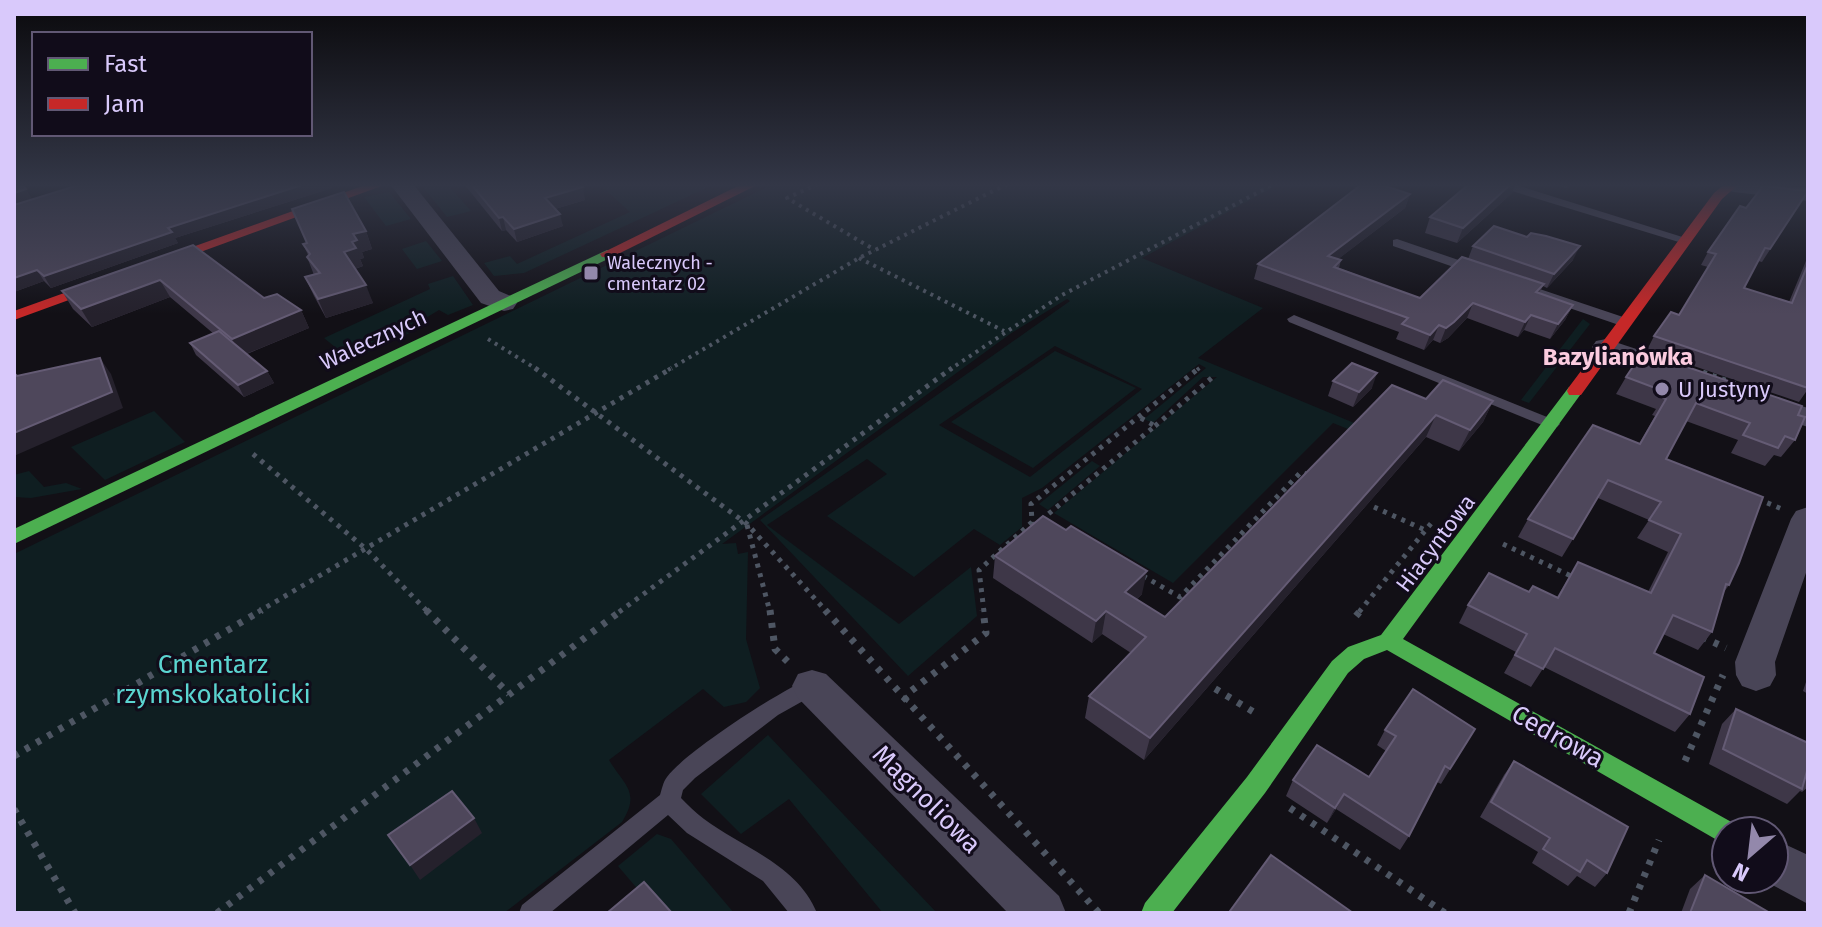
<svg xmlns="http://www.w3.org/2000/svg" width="1822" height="927" font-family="'Fira Sans',sans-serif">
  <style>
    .green { fill: #0f1e21; fill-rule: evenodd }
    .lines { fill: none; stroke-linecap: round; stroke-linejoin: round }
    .path-far2 { stroke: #4e5663; stroke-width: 4; stroke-dasharray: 3 5; stroke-linecap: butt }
    .path-far1 { stroke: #4e5663; stroke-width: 5; stroke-dasharray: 4 6; stroke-linecap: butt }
    .path { stroke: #4e5663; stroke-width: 7; stroke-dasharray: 5 8; stroke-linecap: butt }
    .lane { fill: #494557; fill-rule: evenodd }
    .street { fill: #494557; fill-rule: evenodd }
    .fast { fill: #4caf50; fill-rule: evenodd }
    .jam { fill: #c62828; fill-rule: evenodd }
    .wall { fill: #3e3748 }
    .shaded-wall { fill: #25212c }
    .building { fill: #4e475b; stroke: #645b74; stroke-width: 2 }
    .poi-dot { fill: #9388ab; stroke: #110c1a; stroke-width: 3 }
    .labels { text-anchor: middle; stroke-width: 6; stroke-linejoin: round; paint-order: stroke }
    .far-poi-label { font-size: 18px; fill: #d9c9fb; stroke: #110c1a; text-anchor: start }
    .street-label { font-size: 22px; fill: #d9c9fb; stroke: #110c1a }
    .poi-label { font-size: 22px; fill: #d9c9fb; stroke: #110c1a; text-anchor: start }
    .neighbourhood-label { font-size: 24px; font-weight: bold; fill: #fbcbdf; stroke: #110c1a }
    .near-park-label { font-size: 26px; fill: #5bd4d0; stroke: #110c1a }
    .near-street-label { font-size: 26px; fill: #d9c9fb; stroke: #110c1a }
  </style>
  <rect width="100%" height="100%" fill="#121016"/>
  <g class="green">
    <polygon points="431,184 447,184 471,211 447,217 423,187"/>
    <polygon points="599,184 715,184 524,273 494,276 484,263 510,256 517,264 630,212"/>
    <path d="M773,184h507l-138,74 121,50 -65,50 161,67 -6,6 -20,-8 -160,160 -119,-70 163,-136h-14l-50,46 -9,-4 62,-51 -7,-4 -157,124 -20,10v29l-22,18 -26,-16 -60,48 -87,-61 60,-42 -20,-15 -100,66 132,99 72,-57 6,49 -69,60 -148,-156 310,-219 -3,-2 -57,35 -288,210 14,-1 2,11 10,-2 -2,87 14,49 -14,14 -22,5 -21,-18 -94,71c15,25 32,32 13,62l-118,91h-490v-359zM1055,346l87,43 -112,88 -91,-52z"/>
    <polygon points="389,192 411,219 386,226 364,197"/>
    <polygon points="426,241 442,261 417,269 402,249"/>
    <polygon points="453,276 473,305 448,315 439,310 424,319 429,322 427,325 351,360 324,338 430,289 428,284"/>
    <polygon points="1583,319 1590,324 1529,403 1521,400"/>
    <polygon points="1055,351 1136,388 1033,468 951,422"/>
    <polygon points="154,411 185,442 105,480 71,447"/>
    <polygon points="1092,461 1100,466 1048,510 1039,504"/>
    <polygon points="29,471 44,487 66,483 82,489 31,498 14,497 14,475"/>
    <polygon points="768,735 937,913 883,913 789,799 741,834 701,794"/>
    <polygon points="657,834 671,839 734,913 658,913 618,866"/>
  </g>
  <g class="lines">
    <g class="path-far2">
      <polyline points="818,184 787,198 875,250"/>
      <polyline points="859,258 1004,331"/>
      <polyline points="488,339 538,370"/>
      <polyline points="668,370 859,258 1007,184"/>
      <polyline points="949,370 1062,295 1274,184"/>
      <polyline points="1197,370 1201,367"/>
    </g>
    <g class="path-far1">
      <polyline points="535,368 747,524 827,612"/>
      <polyline points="1703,372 1739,385"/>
      <polyline points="1155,426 1214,376"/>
      <polyline points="253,454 366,549 428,612"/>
      <polyline points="1758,499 1782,509"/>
      <polyline points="1374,507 1425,530"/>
      <polyline points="1041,520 1155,426 1139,417"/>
      <polyline points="747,525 770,612"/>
      <polyline points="1503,544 1573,577"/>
      <polyline points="1143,576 1180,597 1301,472 1309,475"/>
      <polyline points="258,612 672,368"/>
      <polyline points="619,612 952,368"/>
      <polyline points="984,612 979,570 1032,522 1031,504 1199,368"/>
      <polyline points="1359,612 1433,521"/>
    </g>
    <g class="path">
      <polyline points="426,610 509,694"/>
      <polyline points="770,610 775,649 791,665"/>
      <polyline points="825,610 1099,913"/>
      <polyline points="1356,616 1361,610"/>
      <polyline points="1702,637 1726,648"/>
      <polyline points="1204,682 1257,714"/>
      <polyline points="904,701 911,691 986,633 983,610"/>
      <polyline points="14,756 262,610"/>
      <polyline points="1685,761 1723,675"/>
      <polyline points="1290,808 1445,913"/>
      <polyline points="14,809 75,913"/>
      <polyline points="217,913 622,610"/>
      <polyline points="1629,913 1659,840"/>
    </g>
    <g class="lane">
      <polygon points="1498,184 1513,184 1692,240 1686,244 1682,243 1499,187"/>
      <polygon points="1397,239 1479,267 1481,270 1479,273 1471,273 1393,246 1393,240"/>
      <polygon points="1519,282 1629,319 1631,322 1629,325 1619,325 1514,289 1514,283"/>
      <polygon points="1294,315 1557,421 1560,424 1557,427 1547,427 1289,322 1287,319"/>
      <path d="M812,678l7,2 3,6 -3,6 -41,23 -83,63 -12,12 -2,8c7,7 15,15 23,21 39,29 93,45 113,94h-28l-26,-32 -76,-48 -19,-18 -118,98h-31l3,-8 138,-110c2,-6 3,-13 7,-18 17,-24 116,-89 145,-99z"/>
    </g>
    <g class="street">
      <polygon points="390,184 413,184 499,291 513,297 517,303 513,309 504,311 481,303"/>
      <polygon points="1723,184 1808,187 1808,201 1734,192 1726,190"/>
      <polygon points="1606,339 1691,367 1695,373 1691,379 1681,382 1596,353 1592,347 1596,341"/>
      <polygon points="1758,392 1808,408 1808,427 1747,407 1743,401 1747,395"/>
      <polygon points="1808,507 1808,567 1775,662 1776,675 1770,686 1756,691 1742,686 1736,675 1735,662 1791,519 1796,511"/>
      <polygon points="812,670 826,674 1059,896 1066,913 1008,913 798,698 792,686 798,674"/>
      <polygon points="1774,839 1808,855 1808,904 1761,879 1774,879"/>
    </g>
    <g class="fast">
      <polygon points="607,250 612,251 612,257 14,544 14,529"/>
      <polygon points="1575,386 1583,391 1403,639 1735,824 1738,831 1726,831 1726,844 1717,840 1387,650 1364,659 1348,673 1265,793 1172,913 1141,913 1145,903 1247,777 1332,661 1348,647 1381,635 1569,387"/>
    </g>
    <g class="jam">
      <polygon points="368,184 387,184 14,320 14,311"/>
      <polygon points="742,184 759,184 612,257 602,257 600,254"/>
      <polygon points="1725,184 1739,184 1722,199 1581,395 1569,395 1567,391 1569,387 1714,193"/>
    </g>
  </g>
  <g class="wall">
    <polygon points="464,184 580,184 585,200 555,209 563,226 517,242 506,230 502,231"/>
    <polygon points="1469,184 1516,184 1512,193 1457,243 1425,233 1430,217"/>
    <polygon points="1553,184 1570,184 1567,188"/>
    <polygon points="332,188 175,238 178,243 51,288 44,281 14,292 14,205"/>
    <polygon points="1808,191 1762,262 1758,261 1744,288 1789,302 1808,256 1808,389 1799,402 1647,350 1654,336 1679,315 1708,267 1701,265 1708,252 1746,208"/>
    <polygon points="1410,194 1405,208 1338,259 1341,260 1339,268 1420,298 1468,259 1473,246 1573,260 1547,288 1543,286 1539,293 1573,305 1565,320 1550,339 1524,330 1518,337 1467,318 1448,338 1440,343 1433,340 1424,350 1396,339 1399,332 1254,279 1258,264"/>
    <polygon points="366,231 372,249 362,252 364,258 360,259 363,266 355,269 373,303 326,318 314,296 305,277 314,275 307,257 308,255 303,244"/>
    <polygon points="193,245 264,298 301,310 309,328 247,354 267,371 274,383 244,397 196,355 190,343 214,334 170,297 92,327 73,309 62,291"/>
    <polygon points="1626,377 1798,415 1795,440 1781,457 1774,455 1765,466 1731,453 1738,440 1686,421 1666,459 1729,585 1724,592 1712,632 1698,650 1663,634 1654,653 1690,714 1675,732 1544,667 1531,687 1504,673 1516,652 1459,623 1468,605 1529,592 1557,597 1578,562 1648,592 1668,552 1637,538 1649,520 1598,498 1562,557 1518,537 1528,519 1639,444 1655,416 1652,415 1656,409 1616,394"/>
    <polygon points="1333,381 1372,388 1353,407 1328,396"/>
    <polygon points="1426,399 1493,401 1483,422 1459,451 1426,437 1144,760 1085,718 1089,696 1131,653 1102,634 1092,643 993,578 995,556 1142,594 1137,599 1165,617"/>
    <polygon points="1808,676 1808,694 1803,691"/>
    <polygon points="1736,709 1808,743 1808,787 1802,792 1800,791 1787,804 1709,764 1722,724"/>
    <polygon points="1475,729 1441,784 1437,782 1409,836 1400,850 1336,809 1327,823 1286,796 1293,780 1369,777 1386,751 1377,745 1385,730"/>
    <polygon points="1514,761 1607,873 1595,887 1577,876 1568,886 1532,863 1538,852 1480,817 1504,775"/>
    <polygon points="1705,875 1770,913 1681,913 1690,889"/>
  </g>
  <g class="shaded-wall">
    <polygon points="305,184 331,184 332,188 175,238 178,243 51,288 44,276 168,228"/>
    <polygon points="1511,184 1516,184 1512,193 1457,243 1463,228"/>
    <polygon points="583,187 585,200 548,211 545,198"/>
    <polygon points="26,189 32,199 14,205 14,193"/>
    <polygon points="1410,194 1405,208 1324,270 1328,256"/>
    <polygon points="560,214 563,226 517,242 514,229"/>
    <polygon points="503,217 506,230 502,231 499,218"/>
    <polygon points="366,231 372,249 362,252 364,258 360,259 363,266 351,270 344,252 352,242 353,234"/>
    <polygon points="1580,246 1573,260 1547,288 1554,274"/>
    <polygon points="37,270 44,281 14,292 14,278"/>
    <polygon points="160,280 170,297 92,327 81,309"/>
    <polygon points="366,285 373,303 326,318 318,299"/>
    <polygon points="1473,303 1467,318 1448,338 1440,343 1446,328"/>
    <polygon points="1573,305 1565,320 1550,339 1558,324"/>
    <polygon points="301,310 309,328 241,356 232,339"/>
    <polygon points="1531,315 1524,330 1518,337 1525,322"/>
    <polygon points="1439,325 1433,340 1424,350 1430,335"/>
    <polygon points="100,358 111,374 123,408 14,456 14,433"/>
    <polygon points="267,371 274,383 244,397 238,385"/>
    <polygon points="1377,373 1372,388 1353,407 1359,392"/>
    <polygon points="1493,401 1483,422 1459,451 1470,430"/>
    <polygon points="1436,415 1426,437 1144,760 1150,738"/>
    <polygon points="1147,571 1142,594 1121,614 1125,592"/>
    <polygon points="1106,611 1102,634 1092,643 1096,621"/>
    <polygon points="1344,794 1336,809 1327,823 1335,808"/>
    <polygon points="474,818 482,833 420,880 410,865"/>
  </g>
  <g class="building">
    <polygon points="14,184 22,184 26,189 14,193"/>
    <polygon points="82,184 305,184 168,228 172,232 44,276 37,270 14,278 14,205"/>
    <polygon points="471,184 580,184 583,187 545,198 560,214 514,229 503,217 499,218"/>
    <polygon points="1362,184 1379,184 1410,194 1328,256 1341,260 1334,267 1420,298 1462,257 1544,284 1536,292 1573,305 1558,324 1531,315 1525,322 1473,303 1454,322 1446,328 1439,325 1430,335 1402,324 1408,318 1258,264"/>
    <polygon points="1469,184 1511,184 1463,228 1430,217"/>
    <polygon points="1763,186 1808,191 1770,249 1765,248 1744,288 1792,303 1808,264 1808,388 1654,336 1671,312 1679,315 1716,254 1708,252 1740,206 1746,208"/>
    <polygon points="344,192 366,231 353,234 357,240 352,242 356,248 344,252 366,285 318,299 305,277 320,273 307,257 310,254 303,244 307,243 292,209"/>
    <polygon points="1494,226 1527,237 1531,233 1546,236 1580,246 1554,274 1473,246"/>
    <polygon points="193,245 264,298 277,294 301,310 232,339 160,280 81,309 62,291"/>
    <polygon points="219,331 267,371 238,385 190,343"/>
    <polygon points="1643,352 1802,406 1798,415 1805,417 1795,440 1785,436 1778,448 1743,435 1750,423 1696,403 1666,459 1763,497 1739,563 1729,585 1726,584 1712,632 1673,615 1654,653 1704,677 1690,714 1555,648 1543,669 1515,655 1527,634 1468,605 1489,573 1529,592 1533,586 1558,598 1578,562 1651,593 1681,534 1649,520 1661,502 1608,480 1573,539 1528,519 1593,425 1640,444 1666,399 1663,398 1666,392 1626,377"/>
    <polygon points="100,358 112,392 14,433 14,373 17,376"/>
    <polygon points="1352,363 1377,373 1359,392 1333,381"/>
    <polygon points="1443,380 1493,401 1470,430 1436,415 1150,738 1089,696 1146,637 1106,611 1096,621 995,556 1043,516 1066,530 1071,526 1147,571 1125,592 1165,617 1392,385 1426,399"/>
    <polygon points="1413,689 1475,729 1450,769 1445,766 1409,836 1344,794 1335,808 1293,780 1317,745 1369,777 1396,736 1385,730"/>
    <polygon points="1736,709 1808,743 1808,772 1807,771 1802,789 1723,749"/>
    <polygon points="1514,761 1628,827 1607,873 1587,860 1580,872 1543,849 1550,838 1491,802"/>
    <polygon points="452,791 474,818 410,865 388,835"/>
    <polygon points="1271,855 1353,913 1233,913 1230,911"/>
    <polygon points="1705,875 1770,913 1690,913"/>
    <polygon points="644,882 672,913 607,913"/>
  </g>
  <linearGradient id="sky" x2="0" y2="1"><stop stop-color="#0a090c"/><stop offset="0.59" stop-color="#333747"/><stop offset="1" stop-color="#333747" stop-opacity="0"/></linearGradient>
  <rect width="1822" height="314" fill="url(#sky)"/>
  <g class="poi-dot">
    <rect x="583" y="265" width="16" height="16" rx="4"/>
    <circle cx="1662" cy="389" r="8"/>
  </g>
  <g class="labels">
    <g class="far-poi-label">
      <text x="607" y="269">Walecznych -<tspan x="607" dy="21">cmentarz 02</tspan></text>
    </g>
    <g class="street-label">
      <text transform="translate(373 339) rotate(-25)" y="8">Walecznych</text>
      <text transform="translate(1435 543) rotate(-53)" y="8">Hiacyntowa</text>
    </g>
    <g class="poi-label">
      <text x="1678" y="397">U Justyny</text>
    </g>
    <g class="neighbourhood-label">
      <text x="1618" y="365">Bazylianówka</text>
    </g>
    <g class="near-park-label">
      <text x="213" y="673">Cmentarz<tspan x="213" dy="30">rzymskokatolicki</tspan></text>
    </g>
    <g class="near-street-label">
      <text transform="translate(1558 736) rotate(29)" y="9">Cedrowa</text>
      <text transform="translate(927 799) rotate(45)" y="9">Magnoliowa</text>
    </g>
  </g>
  <rect width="1822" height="927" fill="none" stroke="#d9c9fb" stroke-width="32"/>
  <rect x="32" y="32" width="280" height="104" fill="#110c1a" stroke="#615874" stroke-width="2"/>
  <rect x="48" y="58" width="40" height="12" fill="#4caf50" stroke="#615874" stroke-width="2"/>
  <text x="104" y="72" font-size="24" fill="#d9c9fb">Fast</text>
  <rect x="48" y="98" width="40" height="12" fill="#c62828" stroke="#615874" stroke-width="2"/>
  <text x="104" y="112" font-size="24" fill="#d9c9fb">Jam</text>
  <g transform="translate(1750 855) rotate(208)"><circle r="38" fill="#110c1a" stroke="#615874" stroke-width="2"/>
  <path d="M0-6L14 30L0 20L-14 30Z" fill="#9388ab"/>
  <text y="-12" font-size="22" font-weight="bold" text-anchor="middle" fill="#d9c9fb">N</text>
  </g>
</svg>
